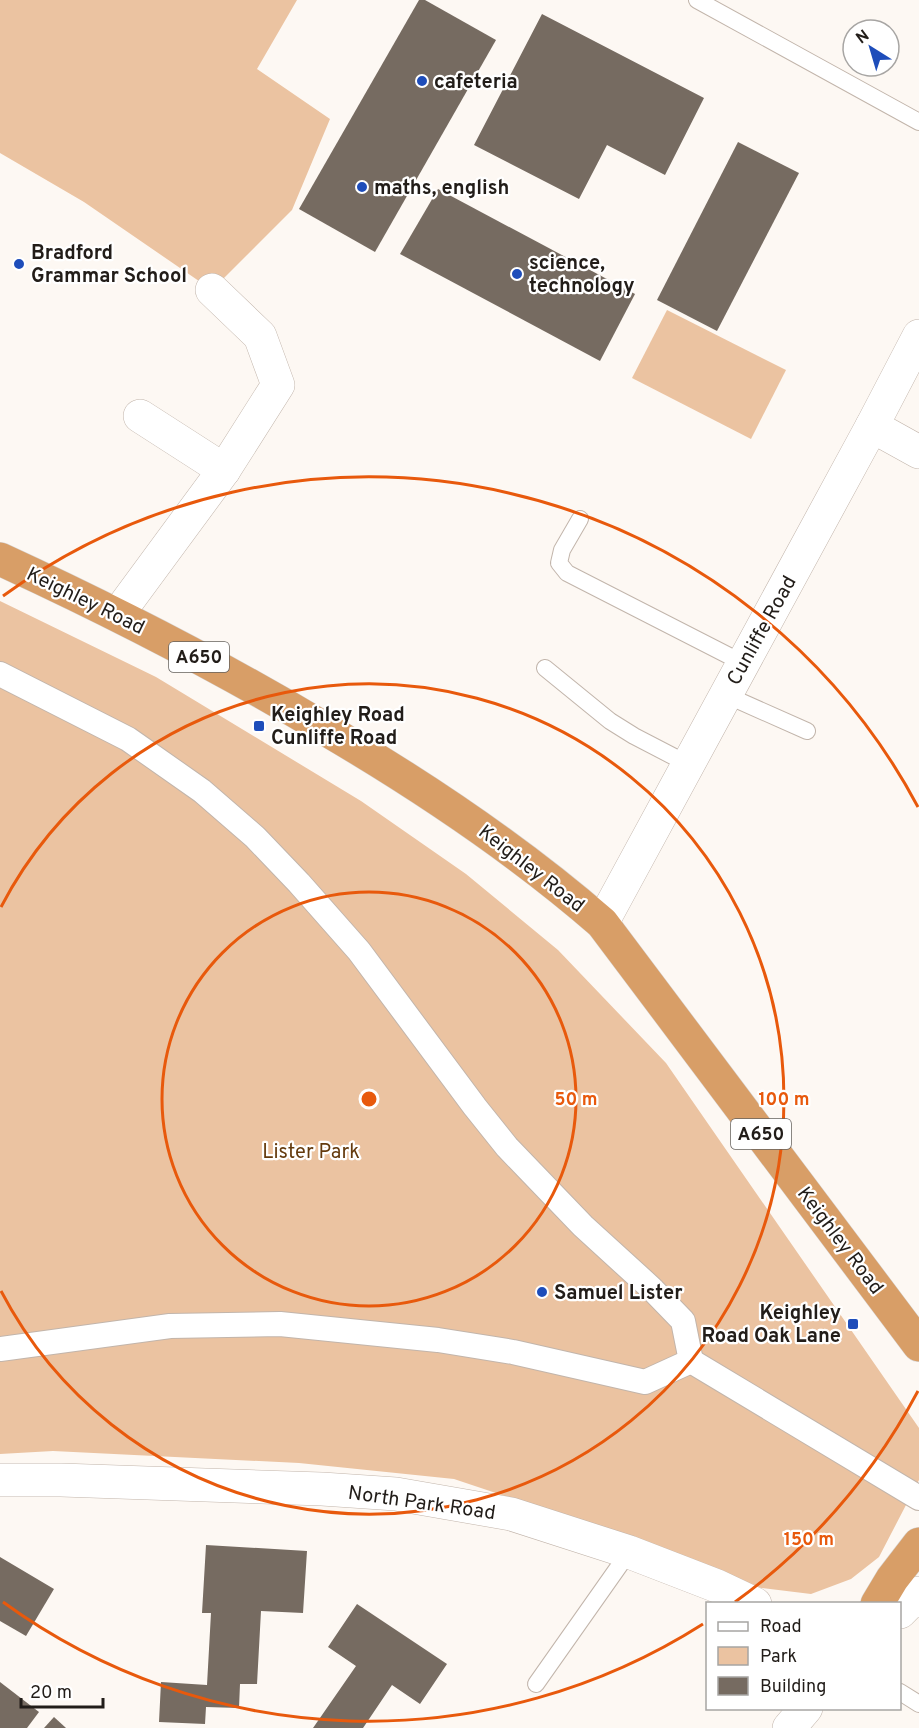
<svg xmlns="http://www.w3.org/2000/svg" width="919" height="1728" font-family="Overpass,sans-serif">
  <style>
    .park { fill: #ebc3a1 }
    .building { fill: #766b61 }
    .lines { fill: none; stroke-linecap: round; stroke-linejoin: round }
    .service-casing { stroke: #c2b5ab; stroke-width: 18 }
    .pedestrian-casing { stroke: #c2b5ab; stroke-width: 26 }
    .minor-casing { stroke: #c2b5ab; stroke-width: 34 }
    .tertiary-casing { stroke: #c2b5ab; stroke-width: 34 }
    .trunk-casing { stroke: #d7d6d6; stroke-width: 34 }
    .service { stroke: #fff; stroke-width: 16 }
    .pedestrian { stroke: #fff; stroke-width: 24 }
    .minor { stroke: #fff; stroke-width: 33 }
    .tertiary { stroke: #fff; stroke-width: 33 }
    .trunk { stroke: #d89e67; stroke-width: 33 }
    .ring { fill: none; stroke: #e8590c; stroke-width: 3 }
    .poi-dot { fill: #1e4dba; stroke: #fff; stroke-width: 2 }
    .labels { text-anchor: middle; stroke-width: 4.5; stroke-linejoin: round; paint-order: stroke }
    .shield { fill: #fff; stroke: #64615e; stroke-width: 1.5 }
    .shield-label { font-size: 18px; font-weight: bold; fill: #221d19 }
    .poi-label { font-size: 20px; font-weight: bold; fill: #221d19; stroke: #fff; text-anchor: start }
    .street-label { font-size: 20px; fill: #221d19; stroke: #fff }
    .park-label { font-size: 20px; fill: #643a0d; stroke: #fff }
    .centre { fill: #e8590c; stroke: #fff; stroke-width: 3 }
    .ring-label { font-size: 18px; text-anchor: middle; font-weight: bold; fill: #e8590c; stroke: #fff; stroke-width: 4.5; stroke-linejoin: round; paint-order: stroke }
  </style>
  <rect width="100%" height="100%" fill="#fdf8f3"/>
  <g class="park">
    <polygon points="0,0 297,0 257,69 330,119 292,210 212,290 84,202 0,153"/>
    <polygon points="667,310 786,370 751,439 632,378"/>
    <polygon points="0,601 156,677 361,801 466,874 558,950 666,1063 919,1428 919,1480 879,1557 851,1579 811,1594 761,1588 693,1559 454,1479 299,1463 53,1451 0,1454"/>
  </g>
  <g class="building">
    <polygon points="419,0 425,0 496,40 375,252 299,209"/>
    <polygon points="542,14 704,98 665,175 607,145 579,199 474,145"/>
    <polygon points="738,142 799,173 717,331 657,300"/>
    <polygon points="438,189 635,294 600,361 400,254"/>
    <polygon points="206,1545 307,1551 303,1613 261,1611 257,1684 240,1684 239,1708 206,1707 205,1724 159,1722 161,1682 207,1685 211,1613 202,1613"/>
    <polygon points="0,1557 54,1589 26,1636 0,1621"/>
    <polygon points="357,1604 447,1664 420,1704 392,1685 363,1728 313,1728 356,1666 328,1647"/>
    <polygon points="0,1682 39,1712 27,1728 0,1728"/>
    <polygon points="54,1717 66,1728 44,1728"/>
  </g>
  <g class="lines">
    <defs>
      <g id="service">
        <polyline points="697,0 919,122"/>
        <polyline points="580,519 562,550 559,563 567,573 743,663"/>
        <polyline points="545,668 610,721 634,736 688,764"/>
        <polyline points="726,695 807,731"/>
        <polyline points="536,1684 629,1552"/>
        <polyline points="900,1692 919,1704"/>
      </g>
      <g id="pedestrian">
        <polyline points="0,674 128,739 202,791 255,837 299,883 359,951 475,1107 507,1147 583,1226 651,1288 683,1321 691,1361 645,1382 513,1352 438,1340 280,1324 170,1326 0,1349"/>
        <polyline points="691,1361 919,1498"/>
      </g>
      <g id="minor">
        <polyline points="140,416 224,470"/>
        <polyline points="872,426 919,452"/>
        <polyline points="118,614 224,470 278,385 260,336 212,290"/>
        <polyline points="602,923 872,426 919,336"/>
        <polyline points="0,1480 61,1480 322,1489 396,1494 511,1514 629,1552 717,1586 755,1604"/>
      </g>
      <g id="tertiary">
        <polyline points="900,1612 919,1593"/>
        <polyline points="789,1728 806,1708"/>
      </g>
      <g id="trunk">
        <path d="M0,559c113,52 220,107 327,171 97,57 190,119 275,193l317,422"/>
        <polyline points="877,1604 892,1579 919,1544"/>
      </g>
    </defs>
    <use href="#service" class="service-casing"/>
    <use href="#pedestrian" class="pedestrian-casing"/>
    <use href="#minor" class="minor-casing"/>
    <use href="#tertiary" class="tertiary-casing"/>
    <use href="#trunk" class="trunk-casing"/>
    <use href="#service" class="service"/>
    <use href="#pedestrian" class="pedestrian"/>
    <use href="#minor" class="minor"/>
    <use href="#tertiary" class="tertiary"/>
    <use href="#trunk" class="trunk"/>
  </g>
  <g class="ring">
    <circle cx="369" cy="1099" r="207"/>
    <path d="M1 907A415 415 0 1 1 1 1291"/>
    <path d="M918 1391A622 622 0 0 1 735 1602M703 1624A622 622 0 0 1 3 1602M3 596A622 622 0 0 1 918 807"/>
  </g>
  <g class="poi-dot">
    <circle cx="422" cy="81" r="6"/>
    <circle cx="362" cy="187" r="6"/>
    <circle cx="19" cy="264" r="6"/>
    <circle cx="517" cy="274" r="6"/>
    <rect x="253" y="720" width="12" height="12" rx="3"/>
    <circle cx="542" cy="1292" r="6"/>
    <rect x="847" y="1318" width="12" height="12" rx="3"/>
  </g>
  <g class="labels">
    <g class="shield">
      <rect x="169" y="642" width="60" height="30" rx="4.5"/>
      <rect x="731" y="1119" width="60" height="30" rx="4.5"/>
    </g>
    <g class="shield-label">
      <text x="199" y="663">A650</text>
      <text x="761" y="1140">A650</text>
    </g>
    <g class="poi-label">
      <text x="434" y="88">cafeteria</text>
      <text x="374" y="194">maths, english</text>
      <text x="31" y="259">Bradford<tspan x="31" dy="23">Grammar School</tspan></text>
      <text x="529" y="269">science,<tspan x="529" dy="23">technology</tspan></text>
      <text x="271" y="721">Keighley Road<tspan x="271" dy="23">Cunliffe Road</tspan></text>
      <text x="554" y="1299">Samuel Lister</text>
      <text x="841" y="1319" text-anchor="end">Keighley<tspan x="841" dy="23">Road Oak Lane</tspan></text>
    </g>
    <g class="street-label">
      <text transform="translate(86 600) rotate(26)" y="7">Keighley Road</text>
      <text transform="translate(761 630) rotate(-61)" y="7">Cunliffe Road</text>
      <text transform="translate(532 868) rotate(38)" y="7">Keighley Road</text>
      <text transform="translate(841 1240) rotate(53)" y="7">Keighley Road</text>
      <text transform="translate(422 1502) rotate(8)" y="7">North Park Road</text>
    </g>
    <g class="park-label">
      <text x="311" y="1158">Lister Park</text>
    </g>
  </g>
  <circle cx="369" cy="1099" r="9" class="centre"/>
  <g class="ring-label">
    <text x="576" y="1105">50 m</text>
    <text x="784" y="1105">100 m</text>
    <text x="809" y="1545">150 m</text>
  </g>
  <rect x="706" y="1602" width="195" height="108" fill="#ffffff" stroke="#a7a5a3" stroke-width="1.5"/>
  <rect x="718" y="1622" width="30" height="9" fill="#ffffff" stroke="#a7a5a3" stroke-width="1.5"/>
  <text x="760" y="1632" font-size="18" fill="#221d19">Road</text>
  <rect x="718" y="1647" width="30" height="18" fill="#ebc3a1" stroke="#a7a5a3" stroke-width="1.5"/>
  <text x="760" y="1662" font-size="18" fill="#221d19">Park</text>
  <rect x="718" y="1677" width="30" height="18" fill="#766b61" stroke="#a7a5a3" stroke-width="1.5"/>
  <text x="760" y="1692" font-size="18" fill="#221d19">Building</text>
  <g transform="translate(871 48) rotate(323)"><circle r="28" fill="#ffffff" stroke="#a7a5a3" stroke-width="1.5"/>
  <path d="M0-4.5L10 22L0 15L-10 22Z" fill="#1e4dba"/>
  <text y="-9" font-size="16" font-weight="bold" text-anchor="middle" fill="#221d19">N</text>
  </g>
  <path d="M21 1698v9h82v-9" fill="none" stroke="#221d19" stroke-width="3"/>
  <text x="30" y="1698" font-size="18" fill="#221d19" stroke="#ffffff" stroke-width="4.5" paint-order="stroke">20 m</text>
</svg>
